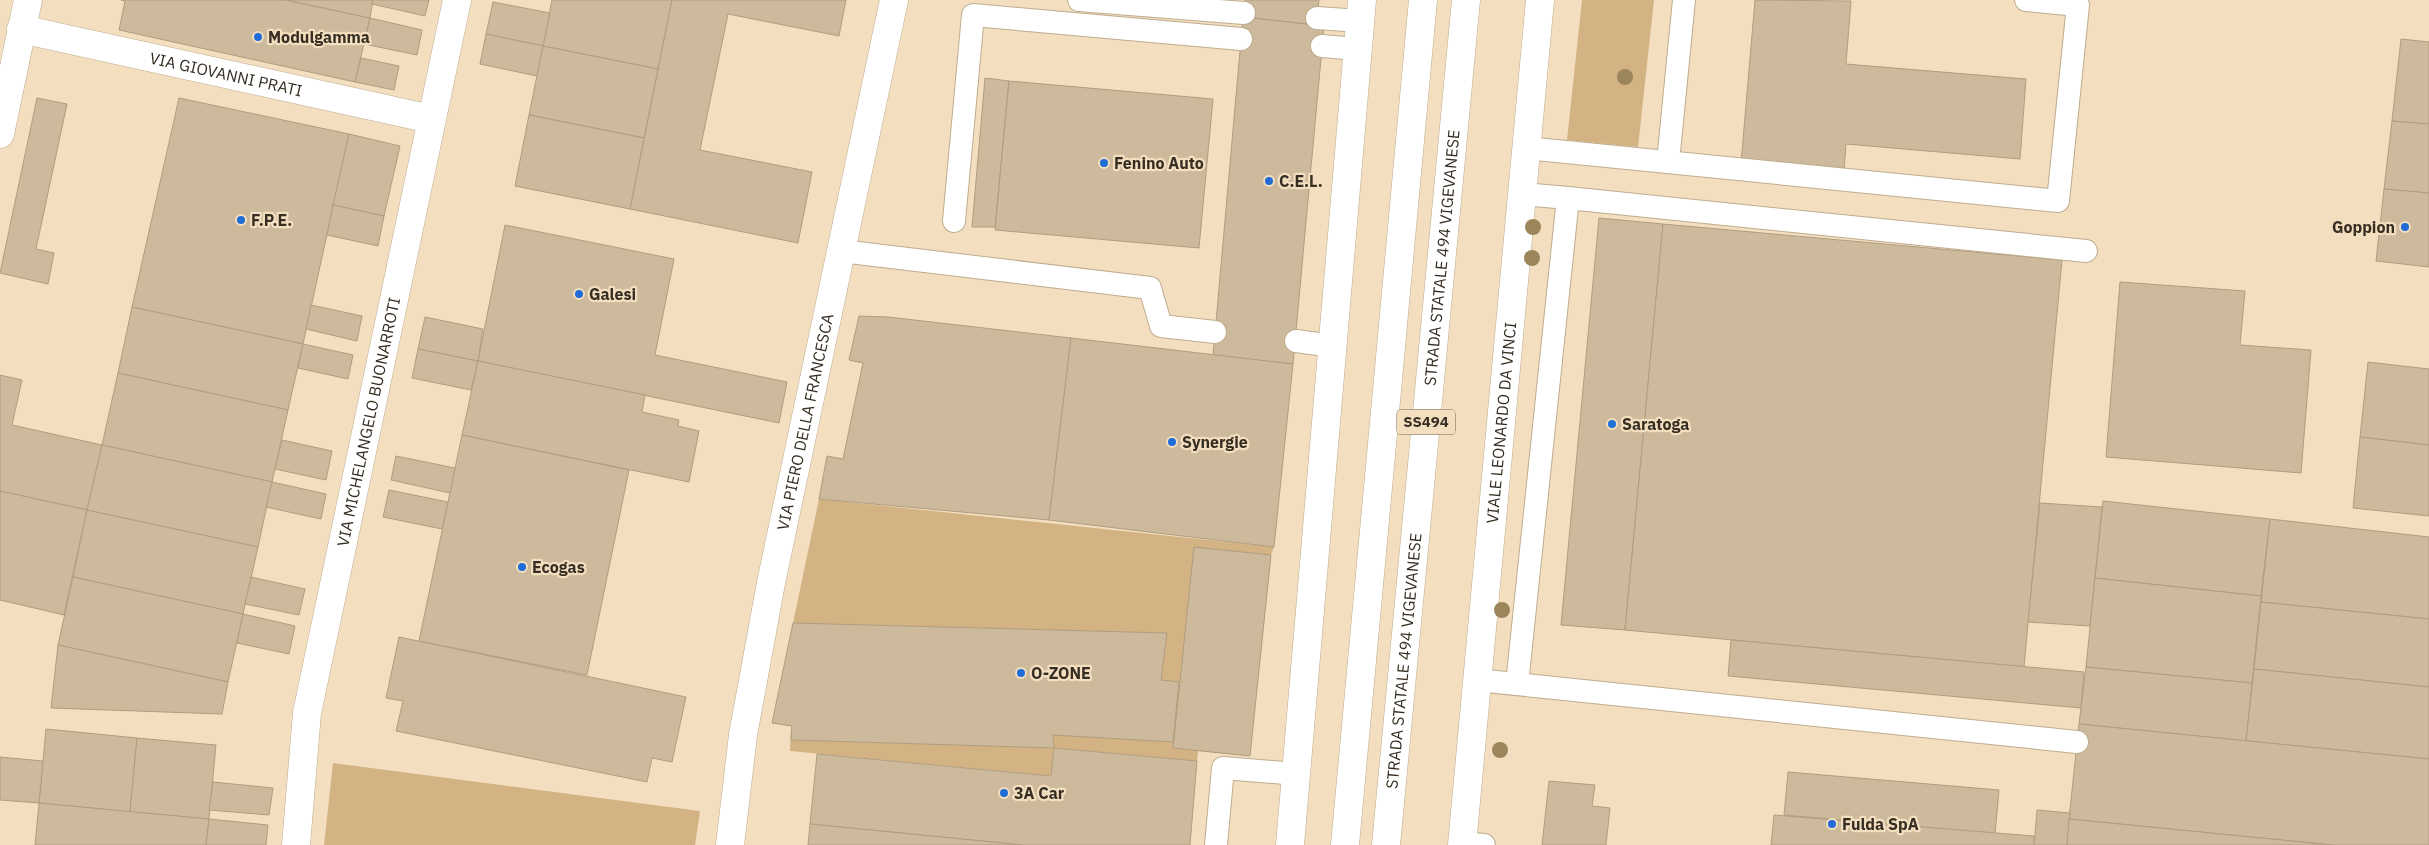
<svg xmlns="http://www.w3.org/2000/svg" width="2429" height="845" font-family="'IBM Plex Sans',sans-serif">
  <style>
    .green { fill: #d3b383 }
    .building { fill: #cdb99b; stroke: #b09d80 }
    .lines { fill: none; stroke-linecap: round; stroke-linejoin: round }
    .lane-casing { stroke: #bfac8e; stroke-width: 24 }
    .street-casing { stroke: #bfac8e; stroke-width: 29 }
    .primary-casing { stroke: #bfac8e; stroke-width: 29 }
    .lane { stroke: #fff; stroke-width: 22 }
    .street { stroke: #fff; stroke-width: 28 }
    .primary { stroke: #fff; stroke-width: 28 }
    .tree { fill: #9c855b }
    .poi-dot { fill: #206dd8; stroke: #f3dfc0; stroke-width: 2 }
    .labels { text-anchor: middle; stroke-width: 4.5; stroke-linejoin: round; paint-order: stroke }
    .shield { fill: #f3dfc0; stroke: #6f6351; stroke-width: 1 }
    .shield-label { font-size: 15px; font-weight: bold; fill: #362e22 }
    .poi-label { font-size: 16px; font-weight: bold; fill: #362e22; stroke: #f3dfc0; text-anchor: start }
    .street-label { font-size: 16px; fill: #362e22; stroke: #f3dfc0 }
  </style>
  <rect width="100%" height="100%" fill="#f3dfc0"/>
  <g class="green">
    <polygon points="1582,0 1654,0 1638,147 1567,140"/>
    <polygon points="819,499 1274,547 1271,555 1250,756 1198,751 1197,761 1054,748 1051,776 790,751 791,726 772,723"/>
    <polygon points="333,763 700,811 695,845 324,845"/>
  </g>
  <g class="building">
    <polygon points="121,0 286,0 370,18 355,82 119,30 125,1"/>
    <polygon points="286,0 373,0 370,18"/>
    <polygon points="373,0 429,0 425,16 372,4"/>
    <polygon points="552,0 672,0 658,69 543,46"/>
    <polygon points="672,0 846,0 839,36 728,14 700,150 812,172 798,243 630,209"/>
    <polygon points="1245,0 1319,0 1316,25 1243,17"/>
    <polygon points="1755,0 1851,1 1846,64 2026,79 2020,159 1846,144 1844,171 1741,163"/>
    <polygon points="493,2 550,13 543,46 486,34"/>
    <polygon points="1243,17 1324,26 1293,364 1213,356"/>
    <polygon points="370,18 422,30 417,55 364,44"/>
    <polygon points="486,34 543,46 537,76 480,64"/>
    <polygon points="2401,39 2429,42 2429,124 2392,121"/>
    <polygon points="543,46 658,69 644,138 529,115"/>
    <polygon points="361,58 399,66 394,90 355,82"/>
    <polygon points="985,78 1009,81 995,227 972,227"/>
    <polygon points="1009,81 1213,99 1199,248 995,230"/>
    <polygon points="37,98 67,104 36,249 54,253 48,284 0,273"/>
    <polygon points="179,98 349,134 303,344 132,307"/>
    <polygon points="529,115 644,138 630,209 515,186"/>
    <polygon points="2392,121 2429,124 2429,193 2384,189"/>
    <polygon points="349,134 400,146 384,216 333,205"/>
    <polygon points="2384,189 2429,193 2429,267 2376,261"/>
    <polygon points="333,205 384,216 378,246 327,235"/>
    <polygon points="1599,218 1663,224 1625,630 1561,625"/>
    <polygon points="1663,224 2062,260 2024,667 1625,630"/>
    <polygon points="505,225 674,259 655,355 787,382 779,423 478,361"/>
    <polygon points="2120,282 2245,291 2240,345 2311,350 2301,473 2106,457"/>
    <polygon points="311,305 362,316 357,341 306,329"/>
    <polygon points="132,307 303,344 288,410 118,373"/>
    <polygon points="859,316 888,317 1071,338 1049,520 819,499 827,456 843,459 863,363 849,360"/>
    <polygon points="425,317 483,329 478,361 418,349"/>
    <polygon points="1071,338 1293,364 1274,547 1049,520"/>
    <polygon points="303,344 353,355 348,379 298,368"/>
    <polygon points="418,349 478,361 471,390 412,378"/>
    <polygon points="478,361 645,395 642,412 679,420 678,426 699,431 689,482 462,435"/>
    <polygon points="2368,362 2429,369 2429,445 2360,437"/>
    <polygon points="118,373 288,410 272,482 102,445"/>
    <polygon points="0,375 22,380 12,425 102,445 87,510 0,491"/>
    <polygon points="462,435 629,470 587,675 419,641"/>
    <polygon points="2360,437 2429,445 2429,516 2353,508"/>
    <polygon points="282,440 332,451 326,480 275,469"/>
    <polygon points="102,445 272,482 258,547 87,510"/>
    <polygon points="396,456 455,468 450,493 391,480"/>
    <polygon points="272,482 326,494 321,519 266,507"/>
    <polygon points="389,490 448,502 442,529 383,517"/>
    <polygon points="0,491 87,510 64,615 0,600"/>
    <polygon points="2103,501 2270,519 2261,596 2095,578"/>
    <polygon points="2040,503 2102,507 2090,626 2028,622"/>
    <polygon points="87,510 258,547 243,614 73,577"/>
    <polygon points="2270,519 2429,537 2429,619 2261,602"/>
    <polygon points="1194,547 1271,555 1250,756 1173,748"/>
    <polygon points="73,577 243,614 228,682 58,645"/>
    <polygon points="251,577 305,589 299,615 245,604"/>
    <polygon points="2095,578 2261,596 2252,683 2086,667"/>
    <polygon points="2261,602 2429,619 2429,687 2254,669"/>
    <polygon points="243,614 295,626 289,654 237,643"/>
    <polygon points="793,623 1167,633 1161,680 1179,682 1173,742 1053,735 1054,748 791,740 792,726 772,723"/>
    <polygon points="399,637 686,697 672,762 652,758 647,782 396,731 403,701 386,698"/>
    <polygon points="1731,640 2084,672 2081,708 1728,676"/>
    <polygon points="58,645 228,682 222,714 51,708"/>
    <polygon points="2086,667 2252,683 2246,741 2079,724"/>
    <polygon points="2254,669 2429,687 2429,759 2246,741"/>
    <polygon points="2079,724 2429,759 2429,845 2332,845 2069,819"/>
    <polygon points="46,729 137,738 130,812 39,803"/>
    <polygon points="137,738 216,745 209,819 130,812"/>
    <polygon points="1054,748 1197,761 1190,845 1022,845 810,824 817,754 1051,776"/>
    <polygon points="0,757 43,761 39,803 0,800"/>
    <polygon points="1788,772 1999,790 1995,834 1784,815"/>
    <polygon points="1549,781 1595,785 1592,806 1610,808 1606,845 1542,845"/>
    <polygon points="213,782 273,788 269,815 209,810"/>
    <polygon points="39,803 209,819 206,845 35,845"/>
    <polygon points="2037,810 2070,813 2067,845 2034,845"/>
    <polygon points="1774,815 2034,836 2034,845 1771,845"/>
    <polygon points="209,819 268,825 266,845 206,845"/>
    <polygon points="2069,819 2332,845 2067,845"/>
    <polygon points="810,824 1022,845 808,845"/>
  </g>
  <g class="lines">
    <defs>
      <g id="lane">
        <polyline points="1079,0 1244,13"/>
        <polyline points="1317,18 1360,21"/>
        <polyline points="1322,46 1357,49"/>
        <polyline points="1526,148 2058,201 2078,5 2026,0"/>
        <polyline points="1668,162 1684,0"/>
        <polyline points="1523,194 1568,198"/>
        <polyline points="954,221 973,15 1241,39"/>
        <polyline points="841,251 1150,288 1161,326 1215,332"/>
        <polyline points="1296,341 1333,346"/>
        <polyline points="1477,680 2077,742"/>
        <polyline points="1517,684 1568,198 2086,251"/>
        <polyline points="1462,843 1484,845"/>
        <polyline points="1216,845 1223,768 1297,774"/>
      </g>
      <g id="street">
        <path id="s1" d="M21,29l410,90"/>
        <polyline points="0,134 28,0"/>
        <path id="s2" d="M296,845l11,-132 150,-713"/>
        <path id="s3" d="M730,845l13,-110 28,-152 123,-583"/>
        <polyline points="1290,845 1362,0"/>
        <path id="s4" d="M1462,845l78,-845"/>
      </g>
      <g id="primary">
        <polyline points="1345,845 1423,0"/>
        <path id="s5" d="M1386,845l80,-845"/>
      </g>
    </defs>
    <use href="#lane" class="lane-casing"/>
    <use href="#street" class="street-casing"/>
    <use href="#primary" class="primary-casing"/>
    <use href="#lane" class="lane"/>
    <use href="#street" class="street"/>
    <use href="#primary" class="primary"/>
  </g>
  <g class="tree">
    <circle cx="1625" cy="77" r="8"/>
    <circle cx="1533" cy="227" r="8"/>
    <circle cx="1532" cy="258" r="8"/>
    <circle cx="1502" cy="610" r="8"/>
    <circle cx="1500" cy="750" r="8"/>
  </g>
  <g class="poi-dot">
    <circle cx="258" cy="37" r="5"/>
    <circle cx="1104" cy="163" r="5"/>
    <circle cx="1269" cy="181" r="5"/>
    <circle cx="241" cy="220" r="5"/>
    <circle cx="2405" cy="227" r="5"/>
    <circle cx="579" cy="294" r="5"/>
    <circle cx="1612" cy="424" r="5"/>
    <circle cx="1172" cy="442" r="5"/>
    <circle cx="522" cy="567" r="5"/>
    <circle cx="1021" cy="673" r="5"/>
    <circle cx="1004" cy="793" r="5"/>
    <circle cx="1832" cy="824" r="5"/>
  </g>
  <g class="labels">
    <rect class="shield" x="1397" y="409.5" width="58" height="25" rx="4"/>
    <g class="shield-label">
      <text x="1426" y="427">SS494</text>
    </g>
    <g class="poi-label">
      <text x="268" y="43">Modulgamma</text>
      <text x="1114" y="169">Fenino Auto</text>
      <text x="1279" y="187">C.E.L.</text>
      <text x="251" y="226">F.P.E.</text>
      <text x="2395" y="233" text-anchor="end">Goppion</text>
      <text x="589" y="300">Galesi</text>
      <text x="1622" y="430">Saratoga</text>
      <text x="1182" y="448">Synergie</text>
      <text x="532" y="573">Ecogas</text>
      <text x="1031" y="679">O-ZONE</text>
      <text x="1014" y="799">3A Car</text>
      <text x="1842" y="830">Fulda SpA</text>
    </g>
    <g class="street-label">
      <text dy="6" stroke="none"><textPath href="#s1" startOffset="210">VIA GIOVANNI PRATI</textPath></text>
      <text dy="6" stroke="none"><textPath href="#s5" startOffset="590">STRADA STATALE 494 VIGEVANESE</textPath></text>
      <text dy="6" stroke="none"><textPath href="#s2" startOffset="430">VIA MICHELANGELO BUONARROTI</textPath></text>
      <text dy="6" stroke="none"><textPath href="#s3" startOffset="430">VIA PIERO DELLA FRANCESCA</textPath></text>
      <text dy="6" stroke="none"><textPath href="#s4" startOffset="424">VIALE LEONARDO DA VINCI</textPath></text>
      <text dy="6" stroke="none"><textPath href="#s5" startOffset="185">STRADA STATALE 494 VIGEVANESE</textPath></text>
    </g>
  </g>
</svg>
